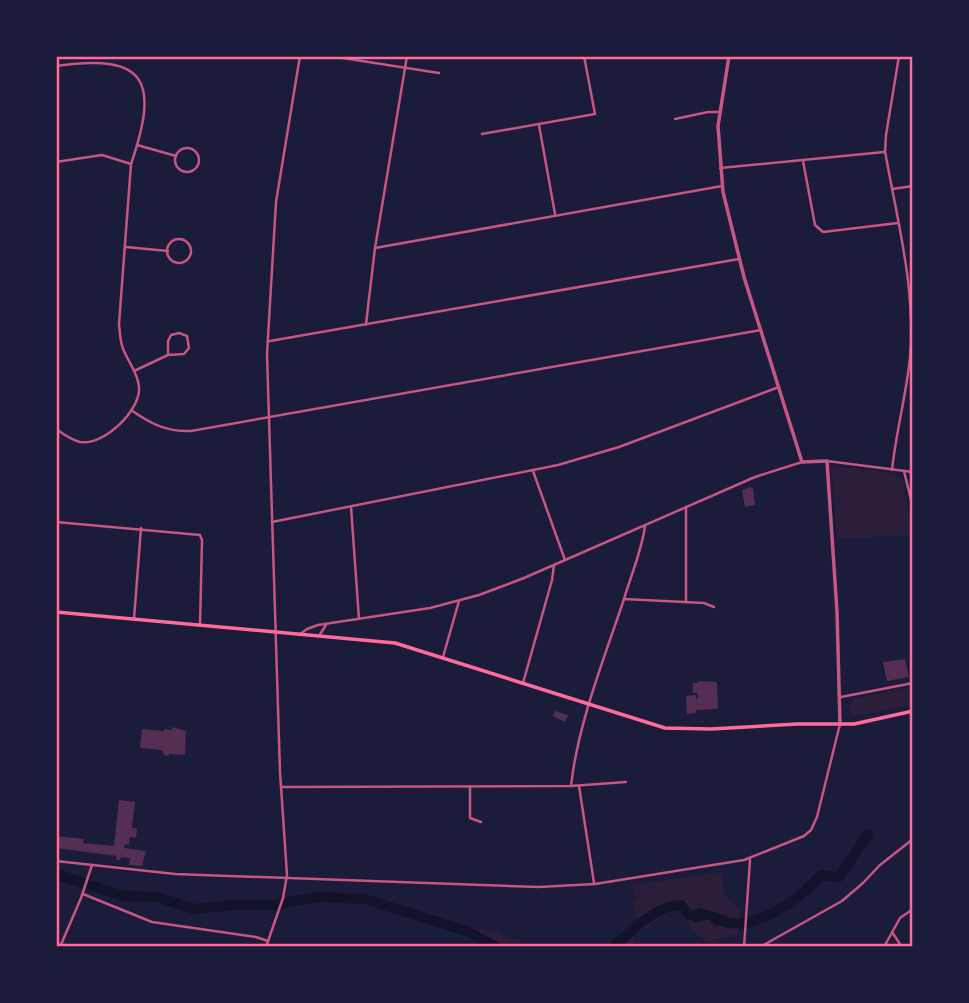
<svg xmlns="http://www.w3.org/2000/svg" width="969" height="1003" font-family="Manrope,sans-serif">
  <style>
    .green { fill: #2a1e3b }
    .water { fill: #12122b }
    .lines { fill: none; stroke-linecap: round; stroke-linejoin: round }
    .river { stroke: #12122b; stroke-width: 10 }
    .building { fill: #542f53 }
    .minor { stroke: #c65784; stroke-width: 2.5 }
    .tertiary { stroke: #c65784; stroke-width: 3.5 }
    .secondary { stroke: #ff6b9d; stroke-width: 3.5 }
    .neatline { fill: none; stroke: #ff6b9d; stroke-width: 2.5 }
  </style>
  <rect width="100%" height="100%" fill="#1b1b3a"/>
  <g class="green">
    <polygon points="834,466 894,473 903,481 913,535 837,539 832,470"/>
    <polygon points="913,686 913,705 855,716 849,712 848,706 854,699"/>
    <path d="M721,872c3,21 3,25 19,38l-2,25 -21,4 -2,5c-18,-5 -27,-20 -37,-34 -18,3 -27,20 -45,23l2,14h-37l13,-6 27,-18 -6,-23 4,-2 -4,-13z"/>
    <polygon points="440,919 485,931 500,932 509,940 521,939 517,947 481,947 476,933 444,923"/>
  </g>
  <polygon class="water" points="700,908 726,916 728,922 718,924 715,926 709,919 694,923 688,910 695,911"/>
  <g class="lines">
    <g class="river">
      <polyline points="56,874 123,896 157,897 194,909 235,905 274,905 316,897 365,899 469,932 496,947"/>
      <path d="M717,919c34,17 82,-19 104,-44l18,2 29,-43"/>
      <path d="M612,947c21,-15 41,-41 69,-42l7,10h15"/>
    </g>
  </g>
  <g class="building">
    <polygon points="750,487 753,488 755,505 745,507 742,490"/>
    <polygon points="905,659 909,677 887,681 883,662"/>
    <polygon points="698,681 717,682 718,709 696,710 696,713 687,714 686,696 696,695 696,699 698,699 697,693 693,693 693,683 698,683"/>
    <polygon points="555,711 568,715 565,722 553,716"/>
    <polygon points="172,727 186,731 185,755 169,754 169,756 164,755 162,750 140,748 142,729 164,731 164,729 172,730"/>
    <polygon points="119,800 135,802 132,828 137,828 136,838 130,837 129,845 125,844 124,848 146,851 142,866 129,865 130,858 121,857 120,860 116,860 117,856 56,848 56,836 84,839 83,843 114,846"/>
  </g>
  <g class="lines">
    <g class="minor">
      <polyline points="330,56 439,73"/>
      <path d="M56,66c92,-13 103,16 75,98l-12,160c1,10 1,19 5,27 5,12 14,22 15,36 2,23 -35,59 -59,55 -8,-2 -17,-8 -24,-13"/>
      <polyline points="675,119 708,112 719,112"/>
      <polyline points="539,125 555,214"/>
      <polyline points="482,134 595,114 584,56"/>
      <polyline points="137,145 176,156"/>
      <circle cx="187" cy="160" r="12"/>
      <polyline points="803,161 815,225 823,232 898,223"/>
      <polyline points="56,162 102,155 131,164"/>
      <polyline points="720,168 884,152"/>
      <polyline points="892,189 913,186"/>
      <circle cx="179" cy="251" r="12"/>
      <polyline points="126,247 168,251"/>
      <polyline points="375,248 722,186"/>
      <polyline points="366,324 375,248 407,56"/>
      <polyline points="270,341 739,259"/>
      <polyline points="134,371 168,355 184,354 189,348 187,336 179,333 171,335 168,341 168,355"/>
      <path d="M131,410c20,14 36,22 60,21l570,-101"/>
      <polyline points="827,461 913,472"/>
      <path d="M892,470c4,-38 14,-74 18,-112 6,-70 -13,-138 -25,-207l1,-16 13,-79"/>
      <polyline points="533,471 565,560"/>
      <polyline points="904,471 913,508"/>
      <polyline points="351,507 359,619"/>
      <polyline points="686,507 686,602"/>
      <polyline points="56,522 200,535 202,540 200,626"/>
      <polyline points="272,522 558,465 619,447 779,387"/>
      <polyline points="624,599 704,603 714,607"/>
      <polyline points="134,619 141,528"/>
      <polyline points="299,635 307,629 318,625 430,608 479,595 524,578 755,477 802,462"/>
      <polyline points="319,636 326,625"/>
      <polyline points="443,657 459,601"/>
      <polyline points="523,683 552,580 554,565"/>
      <polyline points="841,697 913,683"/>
      <path d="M571,786c7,-63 33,-127 53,-187 7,-24 18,-49 21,-73"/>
      <polyline points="579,786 594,883"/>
      <polyline points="281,787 571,786 626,782"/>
      <polyline points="470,787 470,818 481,822"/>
      <polyline points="56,861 175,874 539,887 595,884 744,860 804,836 811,830 817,817 840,724"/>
      <polyline points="83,894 152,922 256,937 268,941"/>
      <polyline points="892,932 902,947"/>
      <polyline points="60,947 81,898 92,865"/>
      <polyline points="266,947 283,898 287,875 280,772 267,354 276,202 300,56"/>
      <polyline points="744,947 750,860"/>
      <polyline points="760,947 842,901 863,883 880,865 913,839"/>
      <polyline points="884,947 900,918 913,909"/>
    </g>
    <polyline class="tertiary" points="729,56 718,126 723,192 744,277 802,462 827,461 837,612 840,724"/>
    <polyline class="secondary" points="56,612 395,643 665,728 711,729 797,724 854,724 913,711"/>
  </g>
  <rect width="969" height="1003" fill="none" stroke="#1b1b3a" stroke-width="116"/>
  <rect x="58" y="58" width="853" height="887" class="neatline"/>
</svg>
